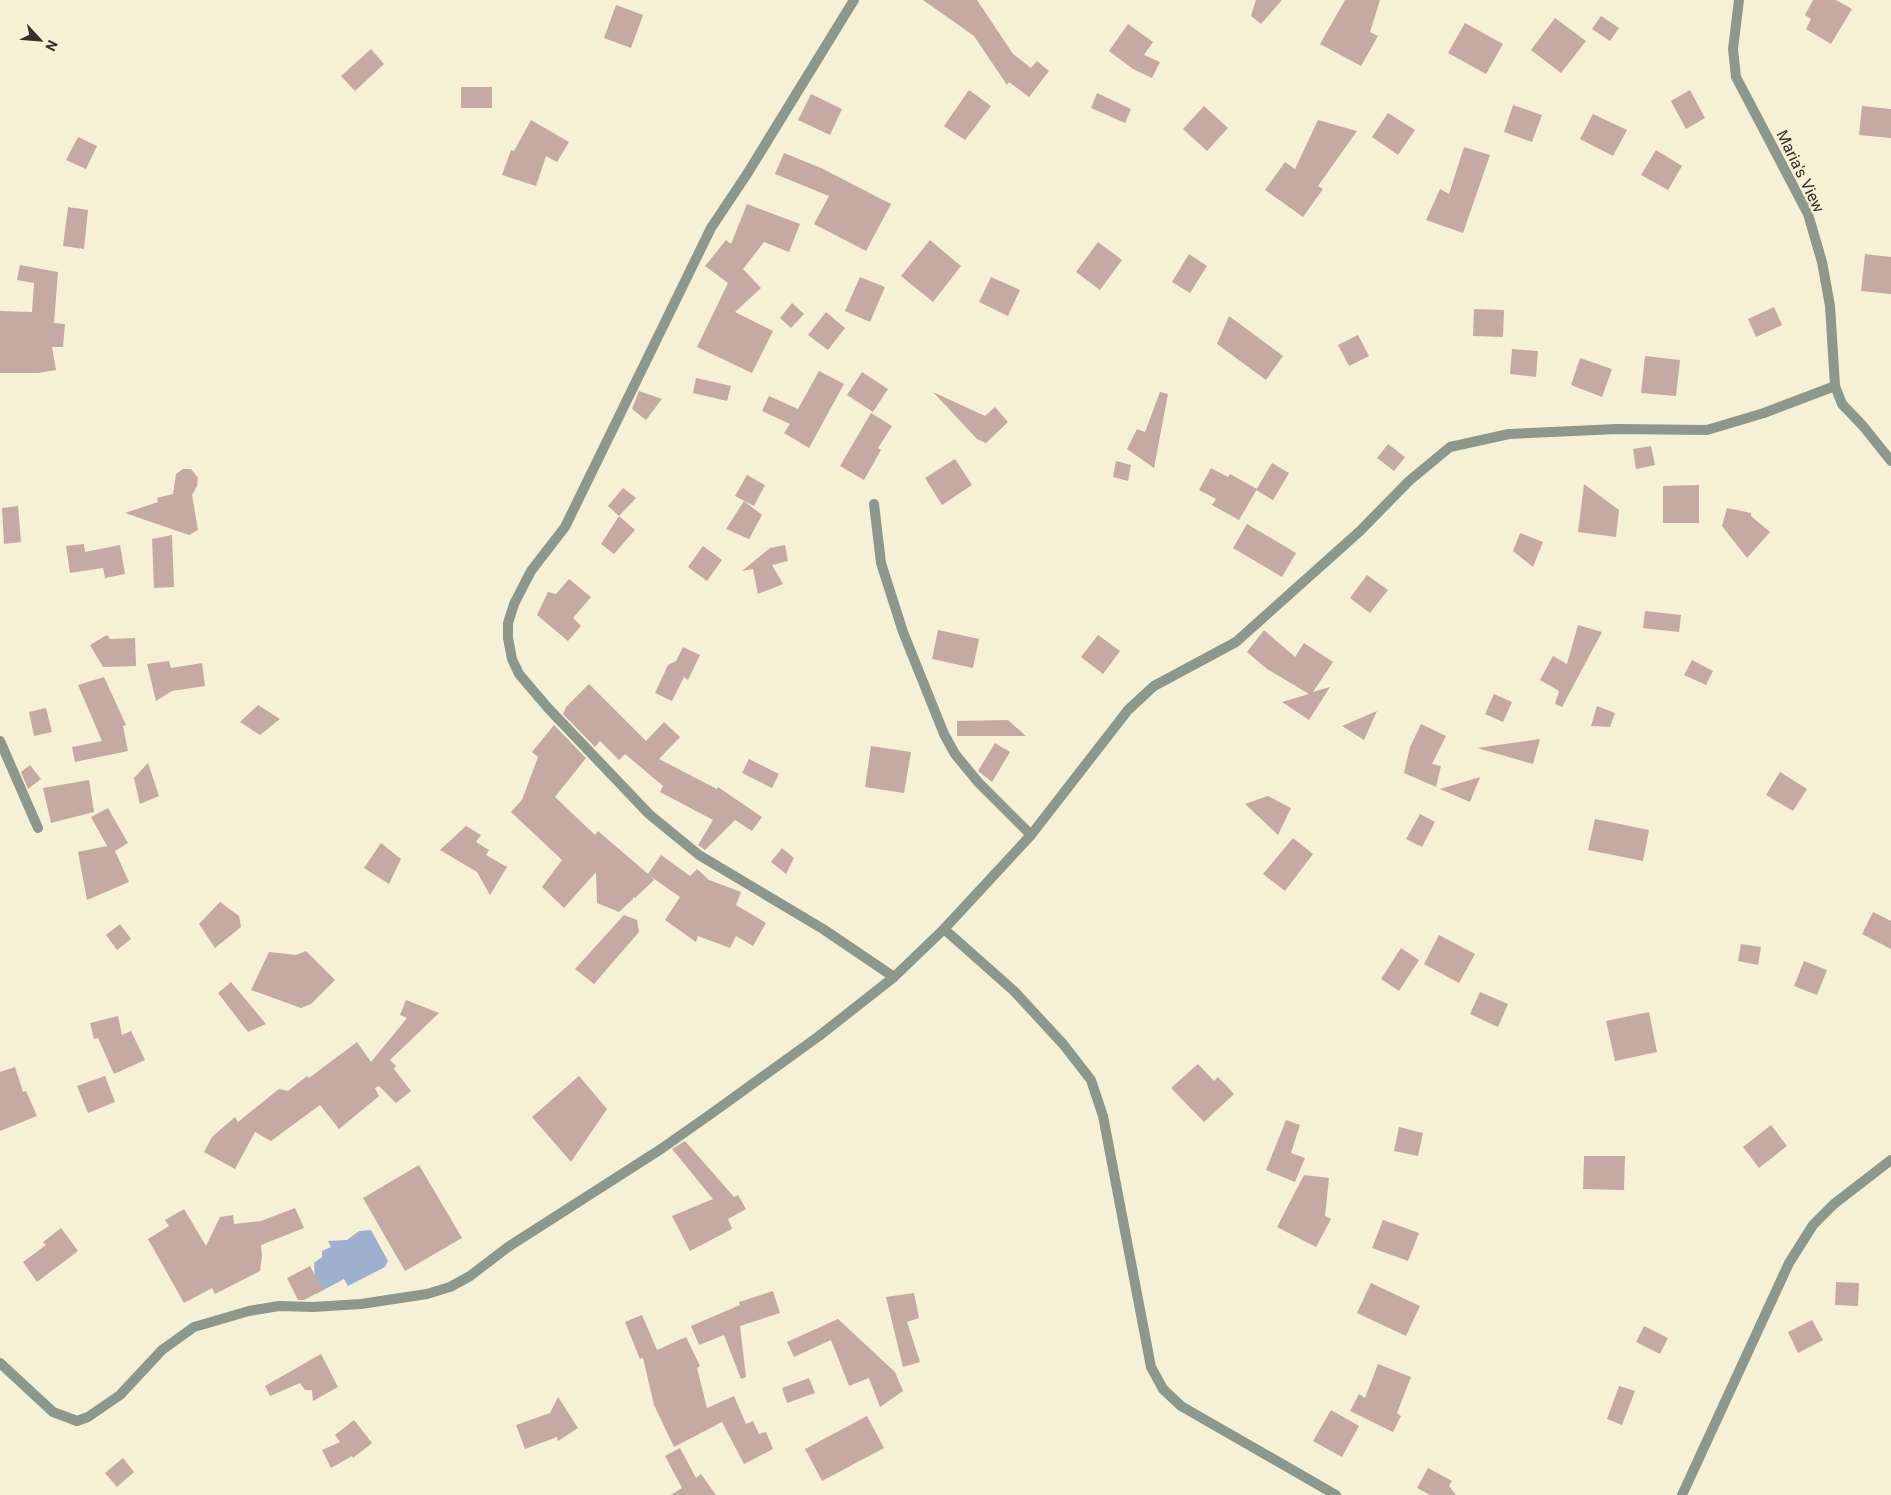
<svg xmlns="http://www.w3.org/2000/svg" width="1891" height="1495" font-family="Roboto,sans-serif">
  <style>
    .water { fill: #9eb0cd }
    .building { fill: #c5aaa3 }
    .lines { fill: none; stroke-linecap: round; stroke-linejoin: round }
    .minor { stroke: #8d978b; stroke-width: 10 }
    .labels { text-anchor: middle; stroke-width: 5; stroke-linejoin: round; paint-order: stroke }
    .street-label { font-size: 16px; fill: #353329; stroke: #f6f0d7 }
  </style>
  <rect width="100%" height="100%" fill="#f6f0d7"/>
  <polygon class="water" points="371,1230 388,1261 385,1267 348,1286 344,1279 316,1294 314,1263 322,1257 322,1251 331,1247 328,1241 347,1240 359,1231"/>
  <g class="building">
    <polygon points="923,0 977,0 1013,54 1031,68 1037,61 1049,71 1029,97 1009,82 1007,85 974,36"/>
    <polygon points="1256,0 1282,0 1261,24 1251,16"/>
    <polygon points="1345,0 1380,0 1370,32 1378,36 1361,66 1320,44"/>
    <polygon points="1813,0 1836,0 1852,9 1831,44 1806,29 1811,19 1805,15"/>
    <polygon points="616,5 643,15 631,48 604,38"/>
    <polygon points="1601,16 1619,28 1610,41 1592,29"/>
    <polygon points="1555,18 1586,41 1561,73 1531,50"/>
    <polygon points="1465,23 1503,44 1486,74 1448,53"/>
    <polygon points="1128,24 1153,42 1144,55 1160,62 1152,78 1133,69 1109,51"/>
    <polygon points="371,49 384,64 355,91 341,76"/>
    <rect x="461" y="87" width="31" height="21"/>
    <polygon points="969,90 991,106 965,140 944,126"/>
    <polygon points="1690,90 1705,118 1686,129 1671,101"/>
    <polygon points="1097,93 1131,109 1125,123 1091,108"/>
    <polygon points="811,94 842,109 830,135 798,120"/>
    <polygon points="1513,105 1542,115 1532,142 1504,132"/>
    <polygon points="1204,106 1228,128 1207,151 1183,129"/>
    <polygon points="1862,106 1891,109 1891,138 1859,135"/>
    <polygon points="1388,113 1415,130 1398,155 1372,137"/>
    <polygon points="1593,114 1627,130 1613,156 1580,139"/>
    <polygon points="531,120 569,142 557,162 546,156 536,186 502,175 511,150 514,151"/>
    <polygon points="1318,120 1357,131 1318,186 1323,189 1303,217 1265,190 1285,162 1295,169"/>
    <polygon points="78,137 97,146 86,169 66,160"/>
    <polygon points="1464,147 1490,155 1463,233 1426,220 1440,189 1449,194"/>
    <polygon points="1656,150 1682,166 1668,190 1641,175"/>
    <polygon points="784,153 821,168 891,204 866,251 814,224 829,196 775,174"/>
    <polygon points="747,204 800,224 789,252 764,242 743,269 761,288 735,312 773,331 752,373 697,347 728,283 705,266 726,240 731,244"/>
    <polygon points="68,207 88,210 84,249 63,246"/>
    <polygon points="930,240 961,266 933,302 901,276"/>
    <polygon points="1098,242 1122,260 1100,290 1076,272"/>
    <polygon points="1189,254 1207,266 1190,293 1172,282"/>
    <polygon points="1865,254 1891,257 1891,294 1861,291"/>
    <polygon points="20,265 58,272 54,323 65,324 63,347 52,347 56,370 38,373 0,373 0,311 32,312 34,283 17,280"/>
    <polygon points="860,277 885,287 870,322 845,311"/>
    <polygon points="991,277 1020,290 1008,316 979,302"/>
    <polygon points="792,303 804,314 791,328 780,318"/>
    <polygon points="1774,307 1782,325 1756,337 1748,319"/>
    <polygon points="1474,309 1504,310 1503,337 1473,336"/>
    <polygon points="826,312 845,328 828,350 808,335"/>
    <polygon points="1229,316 1283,356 1266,380 1217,344"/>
    <polygon points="1358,335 1369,356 1349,366 1338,345"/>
    <polygon points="1512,349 1538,351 1536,377 1510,374"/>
    <polygon points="1645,356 1680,360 1676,396 1641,393"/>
    <polygon points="1580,358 1612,369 1602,397 1571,385"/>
    <polygon points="819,371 844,384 809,448 784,433 790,424 762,411 769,396 798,409"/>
    <polygon points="862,372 888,389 873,412 847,395"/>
    <polygon points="696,378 731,386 727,401 693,393"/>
    <polygon points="639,391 662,399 646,420 632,409"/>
    <polygon points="933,392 985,416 995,407 1008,422 986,443 977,439"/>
    <polygon points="1160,392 1168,394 1154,468 1127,449 1137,429 1145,432"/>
    <polygon points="871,413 892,426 878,448 881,450 864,480 840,466"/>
    <polygon points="1388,444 1405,457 1394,471 1377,458"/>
    <polygon points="1651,446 1655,465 1636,469 1633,449"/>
    <polygon points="955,459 972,485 942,505 925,478"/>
    <polygon points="1116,461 1131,465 1128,481 1113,477"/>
    <polygon points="1272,463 1289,473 1273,500 1256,490"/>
    <polygon points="1211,468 1228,477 1230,474 1257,489 1239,520 1212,505 1216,499 1199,490"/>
    <polygon points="183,469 191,469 198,478 197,486 192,495 198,530 189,535 125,513 158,502 157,498 173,494 176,474"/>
    <polygon points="747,475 765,485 754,506 735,496"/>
    <polygon points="1584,484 1619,510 1616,537 1578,532"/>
    <polygon points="1699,485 1699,523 1663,523 1663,486"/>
    <polygon points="623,488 636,498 619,516 608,506"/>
    <polygon points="744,501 762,515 749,539 726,529"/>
    <polygon points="18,506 21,542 4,544 2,508"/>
    <polygon points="1727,508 1751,513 1751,516 1770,532 1747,558 1722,526"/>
    <polygon points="619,516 635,530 614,554 601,544"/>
    <polygon points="1247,524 1296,553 1282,577 1233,548"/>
    <polygon points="1520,533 1543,542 1533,567 1513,551"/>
    <polygon points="172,535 174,587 154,588 152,539"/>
    <polygon points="84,544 85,552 120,545 125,574 105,578 103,568 70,573 66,546"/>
    <polygon points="785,545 788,561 772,565 783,584 758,594 753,569 742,571 770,548"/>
    <polygon points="703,546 722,560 707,581 688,567"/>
    <polygon points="1367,575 1388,590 1370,613 1350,598"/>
    <polygon points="569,579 591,597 573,618 581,626 568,641 537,615 548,592 556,594"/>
    <polygon points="1645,611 1681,615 1679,632 1643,628"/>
    <polygon points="1578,625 1602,632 1562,707 1555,704 1559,691 1540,680 1553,656 1567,664"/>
    <polygon points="938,630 979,639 973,668 932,659"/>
    <polygon points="1264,630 1295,657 1304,643 1333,662 1313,692 1330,687 1309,720 1282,702 1309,694 1267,669 1247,652"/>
    <polygon points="107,635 110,639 135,638 136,666 103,667 90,645"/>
    <polygon points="1098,635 1120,651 1103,674 1081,657"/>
    <polygon points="683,647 700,655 688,680 684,677 672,701 655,693 668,665 676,661"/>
    <polygon points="1692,660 1713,671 1706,685 1684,675"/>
    <polygon points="169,661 171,668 202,663 205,686 172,691 156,701 147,664"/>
    <polygon points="104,677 126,725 123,726 128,751 75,762 72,747 102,741 78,685"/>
    <polygon points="589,684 646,741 664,722 680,737 659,759 717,789 718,787 762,817 752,831 735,820 705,850 698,845 713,820 660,792 663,786 625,754 619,760 600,741 595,747 563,714 566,707"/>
    <polygon points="1494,694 1512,702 1503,722 1485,714"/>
    <polygon points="258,705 280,719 260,735 240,722"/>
    <polygon points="1597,706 1615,713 1610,727 1591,726"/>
    <polygon points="46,708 52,732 34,736 29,712"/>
    <polygon points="1377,711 1364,740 1342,726"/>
    <polygon points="1008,720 1026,736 957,736 957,721"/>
    <polygon points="1421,724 1446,736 1432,764 1441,766 1436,787 1404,773 1410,747"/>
    <polygon points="554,725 586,758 555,797 595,835 598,831 648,874 661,855 690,876 697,869 709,880 741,892 736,905 766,923 753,946 736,936 730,948 698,936 696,942 665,920 680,897 650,876 654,880 635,898 633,897 633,899 619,912 597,903 596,872 564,908 542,887 562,860 511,812 522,800 538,757 532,752"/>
    <polygon points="1540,739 1533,764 1477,748"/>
    <polygon points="995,743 1010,752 992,782 978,771"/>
    <polygon points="871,746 911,752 904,793 865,787"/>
    <polygon points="749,759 779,774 772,788 742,773"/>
    <polygon points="148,763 159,796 140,804 134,778"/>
    <polygon points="30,765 41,779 28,789 21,772"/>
    <polygon points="1780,772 1807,789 1793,811 1766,795"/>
    <polygon points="1480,777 1470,802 1440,789"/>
    <polygon points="89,780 94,812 51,823 43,788"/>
    <polygon points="1268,796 1291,808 1278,835 1245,804"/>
    <polygon points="108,808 128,843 115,851 129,882 87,900 78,852 107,846 91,817"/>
    <polygon points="1420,814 1435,822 1422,847 1406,839"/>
    <polygon points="1595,819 1649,830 1643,861 1588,850"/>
    <polygon points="466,826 481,835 476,842 489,850 486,855 507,867 490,895 477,872 440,850"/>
    <polygon points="1293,838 1313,854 1285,891 1263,874"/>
    <polygon points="381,843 401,859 389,884 364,868"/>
    <polygon points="782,848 794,858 786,874 771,862"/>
    <polygon points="220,902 239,916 241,927 215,948 199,924"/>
    <polygon points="1873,912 1891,921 1891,949 1862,934"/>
    <polygon points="624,915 637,920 639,932 594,984 575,969"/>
    <polygon points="120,924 131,939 117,950 106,935"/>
    <polygon points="1439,935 1475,954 1459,983 1424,964"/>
    <polygon points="1741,944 1761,947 1758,965 1738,961"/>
    <polygon points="1401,948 1419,960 1399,991 1381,979"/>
    <polygon points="306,951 335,980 311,1004 301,1008 251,990 269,952 296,955"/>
    <polygon points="1804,961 1827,970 1817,995 1794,986"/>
    <polygon points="231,982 266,1024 248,1032 218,993"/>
    <polygon points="1480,992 1508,1004 1498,1027 1470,1014"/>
    <polygon points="406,1000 439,1013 390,1060 396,1066 394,1069 411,1091 396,1103 379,1086 375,1088 379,1096 339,1129 320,1105 271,1141 255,1132 235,1169 204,1152 212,1137 235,1117 238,1122 279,1089 288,1091 307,1076 309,1078 357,1042 371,1062 407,1018 400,1015"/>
    <polygon points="1649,1012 1657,1052 1615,1061 1606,1021"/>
    <polygon points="118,1016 122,1035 131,1031 145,1060 114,1074 98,1038 94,1039 90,1023"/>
    <polygon points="1198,1064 1214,1081 1218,1077 1234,1094 1204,1122 1171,1088"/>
    <polygon points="15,1067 23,1092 26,1091 37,1116 0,1131 0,1072"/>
    <polygon points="105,1076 115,1102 88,1113 77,1086"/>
    <polygon points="579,1076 607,1109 571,1162 532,1117"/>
    <polygon points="1286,1120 1300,1125 1291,1153 1305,1158 1295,1182 1266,1170"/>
    <polygon points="1771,1125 1787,1146 1759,1168 1743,1147"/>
    <polygon points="1399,1127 1423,1133 1418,1156 1394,1151"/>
    <polygon points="685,1141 734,1197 738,1195 746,1209 728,1219 732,1229 690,1251 672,1216 713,1199 672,1149"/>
    <polygon points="1584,1156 1625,1156 1624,1190 1583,1189"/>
    <polygon points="419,1165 462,1238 405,1271 363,1198"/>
    <polygon points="1304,1175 1329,1178 1325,1216 1331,1219 1316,1247 1277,1227"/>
    <polygon points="295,1208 304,1228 261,1245 262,1256 260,1271 215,1294 212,1288 184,1303 148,1239 169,1226 165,1220 184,1209 206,1246 220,1217 233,1215 234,1224 261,1221"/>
    <polygon points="1383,1220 1419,1233 1408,1261 1372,1248"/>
    <polygon points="61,1228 78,1251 37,1282 23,1262 46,1245 43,1242"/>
    <polygon points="310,1266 323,1290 304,1300 298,1300 287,1278"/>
    <polygon points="1836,1282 1859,1283 1858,1306 1835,1305"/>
    <polygon points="1371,1283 1420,1306 1406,1336 1357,1313"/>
    <polygon points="773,1291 780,1313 740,1326 746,1377 741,1379 724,1335 699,1345 691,1326 740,1305 739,1302"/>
    <polygon points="914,1293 919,1318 907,1322 920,1362 903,1367 886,1297"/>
    <polygon points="642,1315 657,1350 686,1337 700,1366 697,1368 707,1408 734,1396 746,1424 753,1421 759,1434 766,1432 773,1449 744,1464 722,1422 674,1447 654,1405 643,1358 640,1359 625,1322"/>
    <polygon points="838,1319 895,1372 903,1391 880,1407 869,1378 849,1386 831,1340 794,1357 787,1342"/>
    <polygon points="1812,1320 1823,1340 1798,1353 1788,1332"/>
    <polygon points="1644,1326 1668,1338 1660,1354 1636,1342"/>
    <polygon points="321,1354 338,1387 313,1401 312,1390 305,1390 300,1383 270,1396 265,1386"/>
    <polygon points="1378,1364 1411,1377 1397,1413 1401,1416 1393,1432 1350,1411 1359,1394 1365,1398"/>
    <polygon points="809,1378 815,1393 787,1403 782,1388"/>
    <polygon points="1619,1386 1635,1391 1622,1425 1607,1419"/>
    <polygon points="558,1397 578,1428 558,1441 557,1437 525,1449 516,1425 550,1413"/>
    <polygon points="1331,1410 1359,1426 1342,1457 1313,1441"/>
    <polygon points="867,1416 884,1448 822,1481 805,1449"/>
    <polygon points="354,1420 372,1443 353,1458 352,1456 331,1468 322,1450 340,1442 335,1435"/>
    <polygon points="680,1448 696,1478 701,1474 716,1495 671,1495 682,1488 665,1456"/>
    <polygon points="123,1458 134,1472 117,1487 105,1473"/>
    <polygon points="1428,1468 1452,1481 1449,1486 1456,1495 1430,1495 1417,1488"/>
  </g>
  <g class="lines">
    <g class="minor">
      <polyline points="854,0 747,174 711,228 565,527 531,571 514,604 508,623 508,638 512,659 519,674 548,708 649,814 699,855 823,929 894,977"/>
      <polyline points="1739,0 1733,49 1736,77 1808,214 1822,262 1830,306 1835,386 1842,404 1863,426 1891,461"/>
      <polyline points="874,504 881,563 903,632 944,734 955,754 978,782 1031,835"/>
      <polyline points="0,741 38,828"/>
      <polyline points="944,929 1014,991 1063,1044 1091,1080 1103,1116 1151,1367 1163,1389 1181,1406 1336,1495"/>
      <polyline points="0,1363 53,1412 77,1421 88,1417 120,1395 162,1350 194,1327 249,1311 279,1306 313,1307 361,1304 427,1294 450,1287 470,1276 508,1247 661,1149 715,1111 819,1036 894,977 944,929 1031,835 1128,710 1154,686 1236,642 1360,531 1409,481 1450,447 1509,434 1617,429 1707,430 1764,413 1835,386"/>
      <polyline points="1682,1495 1789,1263 1813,1225 1834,1204 1891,1160"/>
    </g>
  </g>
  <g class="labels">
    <g class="street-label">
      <text transform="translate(1801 171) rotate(64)" y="6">Maria's View</text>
    </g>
  </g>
  <g transform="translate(40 40) rotate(116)" stroke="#f6f0d7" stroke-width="4" paint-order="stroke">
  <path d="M0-4L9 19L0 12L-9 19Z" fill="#353329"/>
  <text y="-8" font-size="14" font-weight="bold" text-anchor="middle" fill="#353329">N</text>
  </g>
</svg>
